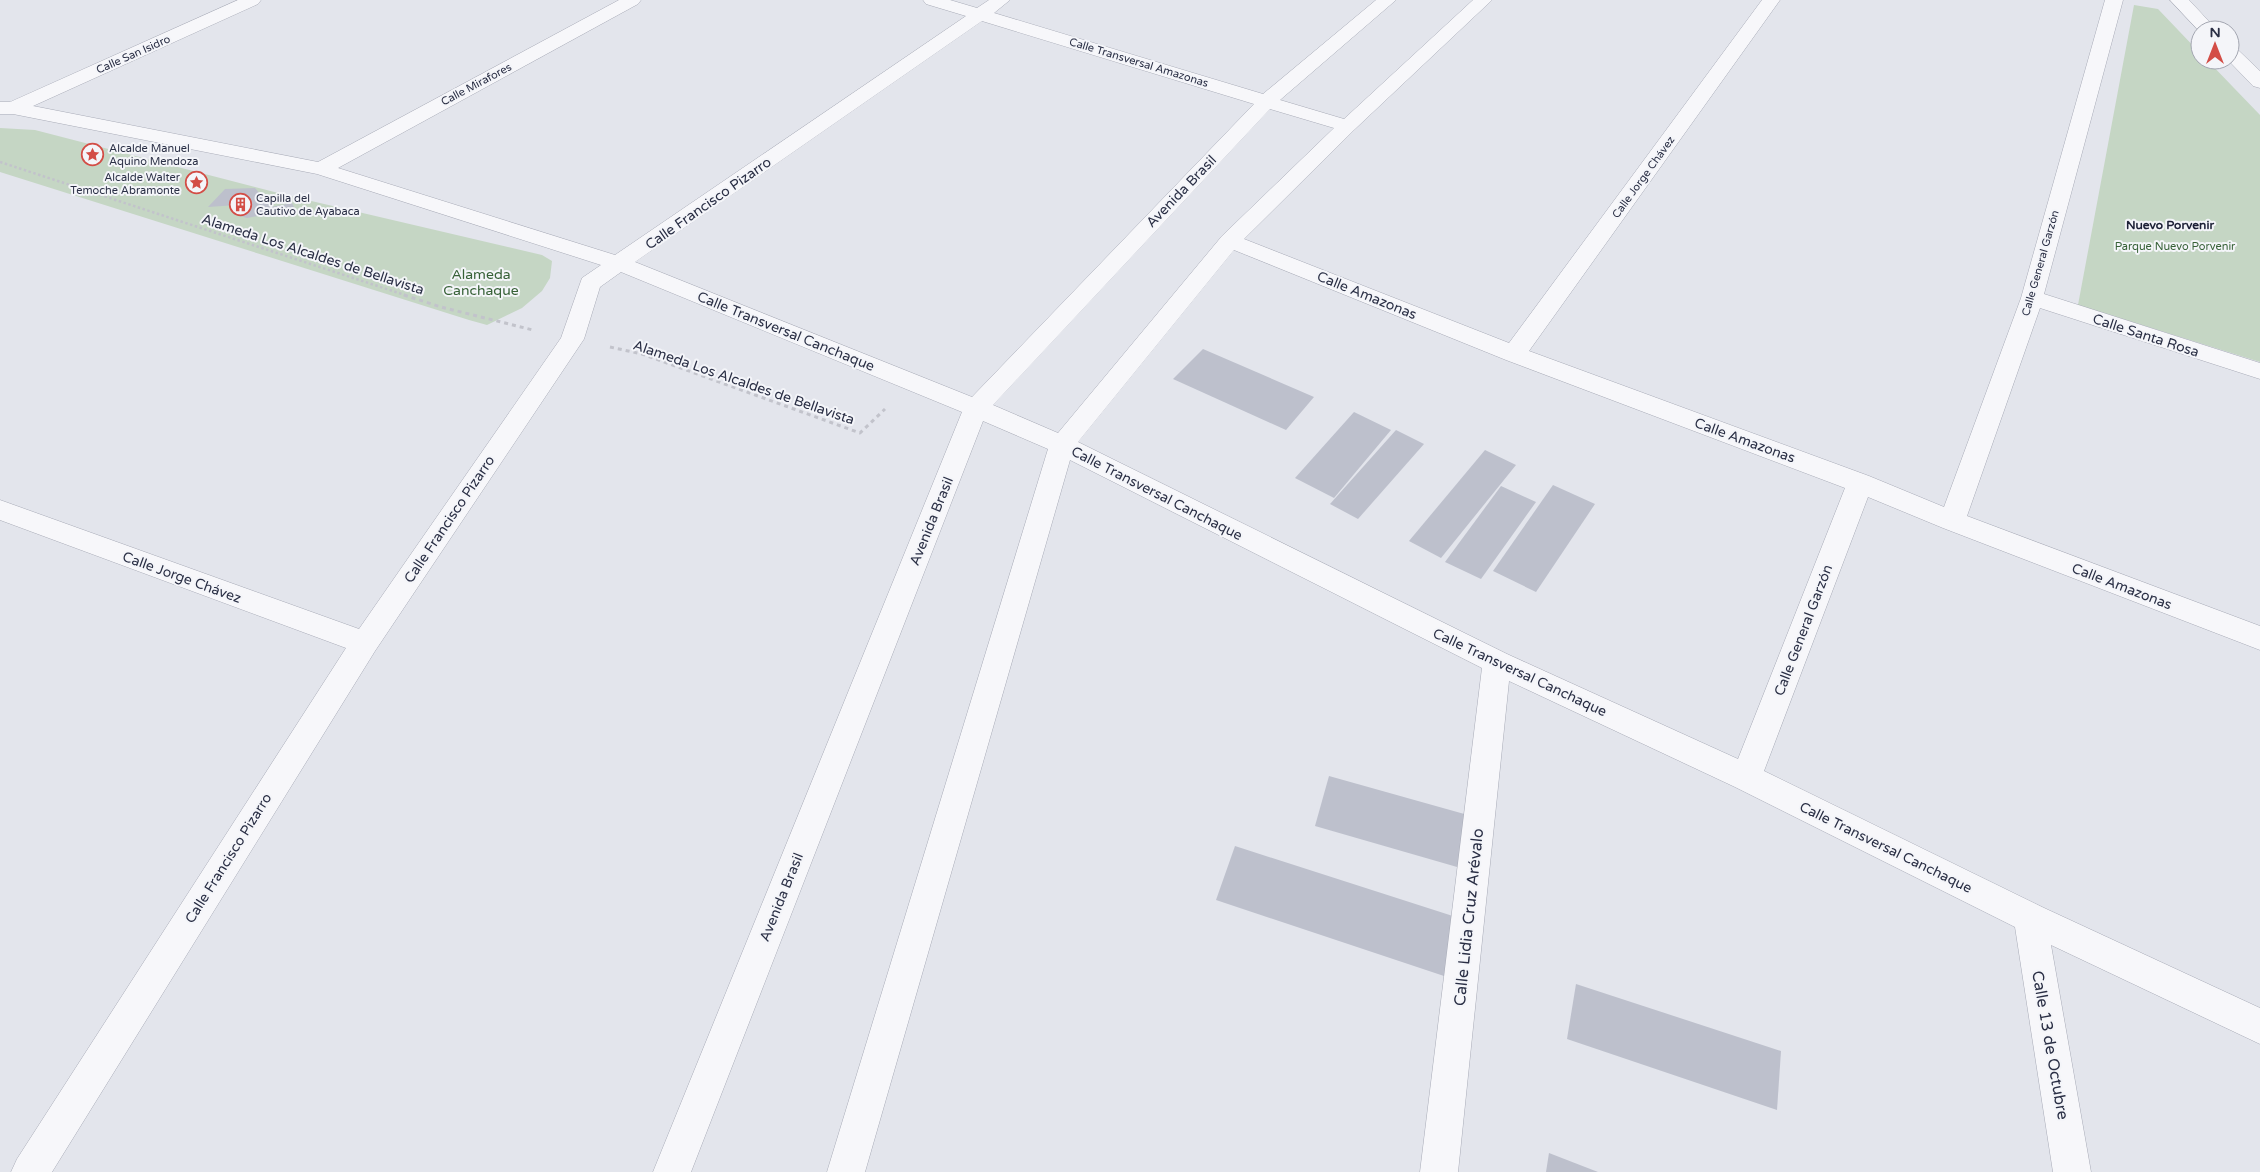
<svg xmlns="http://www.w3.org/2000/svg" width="2260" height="1172" font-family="'Varela Round',sans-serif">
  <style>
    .green { fill: #c5d6c4 }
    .building { fill: #bdc0cc }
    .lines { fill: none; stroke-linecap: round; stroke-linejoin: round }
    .minor-casing { stroke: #a8abb7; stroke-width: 1 }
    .path-far1 { stroke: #c2c3cb; stroke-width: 2.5; stroke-dasharray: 2.5 2.5; stroke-linecap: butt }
    .path { stroke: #c2c3cb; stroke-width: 3; stroke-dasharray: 4 4; stroke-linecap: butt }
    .minor { fill: #f7f7fa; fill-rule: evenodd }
    .labels { text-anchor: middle; stroke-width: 4; stroke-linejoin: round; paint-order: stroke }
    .far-street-label { font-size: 11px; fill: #2a2f45; stroke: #f4f5f9 }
    .far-poi-label { font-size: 11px; fill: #2a2f45; stroke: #f4f5f9; text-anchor: start }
    .far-park-label { font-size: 11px; fill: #376137; stroke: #f4f5f9 }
    .far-neighbourhood-label { font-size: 12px; font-weight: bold; fill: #1c2036; stroke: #f4f5f9 }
    .street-label { font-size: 14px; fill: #2a2f45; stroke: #f4f5f9 }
    .park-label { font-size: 14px; fill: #376137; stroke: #f4f5f9 }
    .near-street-label { font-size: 16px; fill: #2a2f45; stroke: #f4f5f9 }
  </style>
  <rect width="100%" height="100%" fill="#e3e5ec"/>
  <g class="green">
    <polygon points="2134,5 2158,9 2200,53 2200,60 2207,60 2260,115 2260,362 2078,305"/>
    <polygon points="0,128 35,130 290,196 542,255 552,261 550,278 542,291 522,308 487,325 469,320 0,172"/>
  </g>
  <g class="building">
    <polygon points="255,188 271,207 292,203 295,209 247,218 233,214 247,208 237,205 208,207 225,189"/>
    <polygon points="1203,349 1314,397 1286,430 1173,379"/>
    <polygon points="1354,412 1391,430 1334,498 1295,478"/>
    <polygon points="1396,430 1424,444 1358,519 1330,504"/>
    <polygon points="1485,450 1516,465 1441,558 1409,541"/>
    <polygon points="1553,485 1595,504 1536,592 1493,571"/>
    <polygon points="1501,486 1536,502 1481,579 1445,562"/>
    <polygon points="1329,776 1475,817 1464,869 1315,826"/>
    <polygon points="1235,846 1459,918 1447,977 1216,900"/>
    <polygon points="1576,984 1781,1051 1777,1110 1567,1039"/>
    <polygon points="1549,1153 1598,1172 1546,1172"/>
  </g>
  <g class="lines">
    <defs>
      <g id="minor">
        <path d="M238,0h23l-3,4 -225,102 285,56 301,-162h22l-3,4 -300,164 277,87 351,-239 -40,-12 -3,-4h27l27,8 12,-8h21l-16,13 269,81 113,-94h20l-116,100 64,19 129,-119h19l-138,130 -110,109 265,104 253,-343h18l-251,351 340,125 75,31 77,-209 84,-298h18l-79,294 216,69v16l-220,-71 -73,208 293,110v24l-317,-122 -75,-31 -104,274 278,136 218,101v36l-209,-99 40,227h-38l-38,-245 -280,-140 -226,-106 -51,491h-38l62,-504 -412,-208 -205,712h-38l221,-723 -65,-28 -292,751h-38l309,-760 -341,-140 -21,15 -16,52 -209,312 -323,521h-41l6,-13 329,-511 -346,-128v-20l359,129 202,-291 21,-60 19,-13 -284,-91 -304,-60h-13v-12h10zM982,21l272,83 -282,293 -337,-135zM1270,109l64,19 -112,108 -164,197 -65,-28zM1234,250l272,110 339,128 -107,271 -231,-105 -429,-212z"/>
        <polygon points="2170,0 2189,0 2217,30 2200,30 2200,32"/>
        <polygon points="2230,47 2236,48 2260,71 2260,88 2253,86 2228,60 2230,60"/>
      </g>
    </defs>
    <use href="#minor" class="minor-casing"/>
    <polyline class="path-far1" points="0,162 408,296"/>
    <g class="path">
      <polyline points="404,295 441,307 533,330"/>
      <polyline points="610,347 642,354 860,433 885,409"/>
    </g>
    <use href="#minor" class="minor"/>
  </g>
  <defs>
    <symbol id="sight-ring" viewBox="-11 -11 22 22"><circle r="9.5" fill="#f4f5f9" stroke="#d34d46" stroke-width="1.5"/><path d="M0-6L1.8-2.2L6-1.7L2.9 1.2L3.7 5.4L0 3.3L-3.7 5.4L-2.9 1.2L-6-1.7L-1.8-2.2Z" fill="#d34d46"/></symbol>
    <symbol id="building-ring" viewBox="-11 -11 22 22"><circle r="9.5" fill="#f4f5f9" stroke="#d34d46" stroke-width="1.5"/><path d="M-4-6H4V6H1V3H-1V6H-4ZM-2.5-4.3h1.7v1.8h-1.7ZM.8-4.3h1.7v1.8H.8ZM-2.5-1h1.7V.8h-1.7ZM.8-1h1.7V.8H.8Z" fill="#d34d46"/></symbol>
  </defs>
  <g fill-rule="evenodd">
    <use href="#sight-ring" x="80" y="142" width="25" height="25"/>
    <use href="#sight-ring" x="184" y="170" width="25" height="25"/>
    <use href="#building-ring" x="228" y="192" width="25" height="25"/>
  </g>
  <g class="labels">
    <g class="far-street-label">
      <text transform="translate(133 54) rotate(-24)" y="4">Calle San Isidro</text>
      <text transform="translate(1139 62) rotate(17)" y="4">Calle Transversal Amazonas</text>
      <text transform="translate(476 84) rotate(-28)" y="4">Calle Mirafores</text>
      <text transform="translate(1643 177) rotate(-54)" y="4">Calle Jorge Chávez</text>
      <text transform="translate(2040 263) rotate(-74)" y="4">Calle General Garzón</text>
    </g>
    <g class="far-poi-label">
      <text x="109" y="152">Alcalde Manuel<tspan x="109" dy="13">Aquino Mendoza</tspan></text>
      <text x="180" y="181" text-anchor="end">Alcalde Walter<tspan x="180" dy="13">Temoche Abramonte</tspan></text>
      <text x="256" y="202">Capilla del<tspan x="256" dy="13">Cautivo de Ayabaca</tspan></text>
    </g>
    <g class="far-park-label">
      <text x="2175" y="250">Parque Nuevo Porvenir</text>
    </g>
    <g class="far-neighbourhood-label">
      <text x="2170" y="229">Nuevo Porvenir</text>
    </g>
    <g class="street-label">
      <text transform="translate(1181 191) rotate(-46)" y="5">Avenida Brasil</text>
      <text transform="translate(708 203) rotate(-35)" y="5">Calle Francisco Pizarro</text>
      <text transform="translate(313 254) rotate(18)" y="5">Alameda Los Alcaldes de Bellavista</text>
      <text transform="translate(1367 295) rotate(22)" y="5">Calle Amazonas</text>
      <text transform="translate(786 331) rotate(22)" y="5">Calle Transversal Canchaque</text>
      <text transform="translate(2146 335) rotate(18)" y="5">Calle Santa Rosa</text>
      <text transform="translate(744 382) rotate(19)" y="5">Alameda Los Alcaldes de Bellavista</text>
      <text transform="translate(1745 440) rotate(20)" y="5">Calle Amazonas</text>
      <text transform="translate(1157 493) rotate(27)" y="5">Calle Transversal Canchaque</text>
      <text transform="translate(449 519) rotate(-56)" y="5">Calle Francisco Pizarro</text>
      <text transform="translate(931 521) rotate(-68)" y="5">Avenida Brasil</text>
      <text transform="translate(182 577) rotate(20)" y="5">Calle Jorge Chávez</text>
      <text transform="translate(2122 586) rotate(21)" y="5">Calle Amazonas</text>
      <text transform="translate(1803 630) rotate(-69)" y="5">Calle General Garzón</text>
      <text transform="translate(1520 672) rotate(25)" y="5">Calle Transversal Canchaque</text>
      <text transform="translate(1886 847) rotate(26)" y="5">Calle Transversal Canchaque</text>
      <text transform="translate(228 858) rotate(-58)" y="5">Calle Francisco Pizarro</text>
      <text transform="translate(781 897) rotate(-68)" y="5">Avenida Brasil</text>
    </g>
    <g class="park-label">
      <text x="481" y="279">Alameda<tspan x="481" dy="16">Canchaque</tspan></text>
    </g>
    <g class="near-street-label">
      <text transform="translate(1468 917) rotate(-84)" y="6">Calle Lidia Cruz Arévalo</text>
      <text transform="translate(2051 1045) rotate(80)" y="6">Calle 13 de Octubre</text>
    </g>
  </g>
  <g transform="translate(2215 45)"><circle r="24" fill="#f4f5f9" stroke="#a3a6b1"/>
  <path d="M0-4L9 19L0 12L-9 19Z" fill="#d34d46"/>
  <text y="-8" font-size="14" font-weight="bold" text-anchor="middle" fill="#2a2f45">N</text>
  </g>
</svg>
